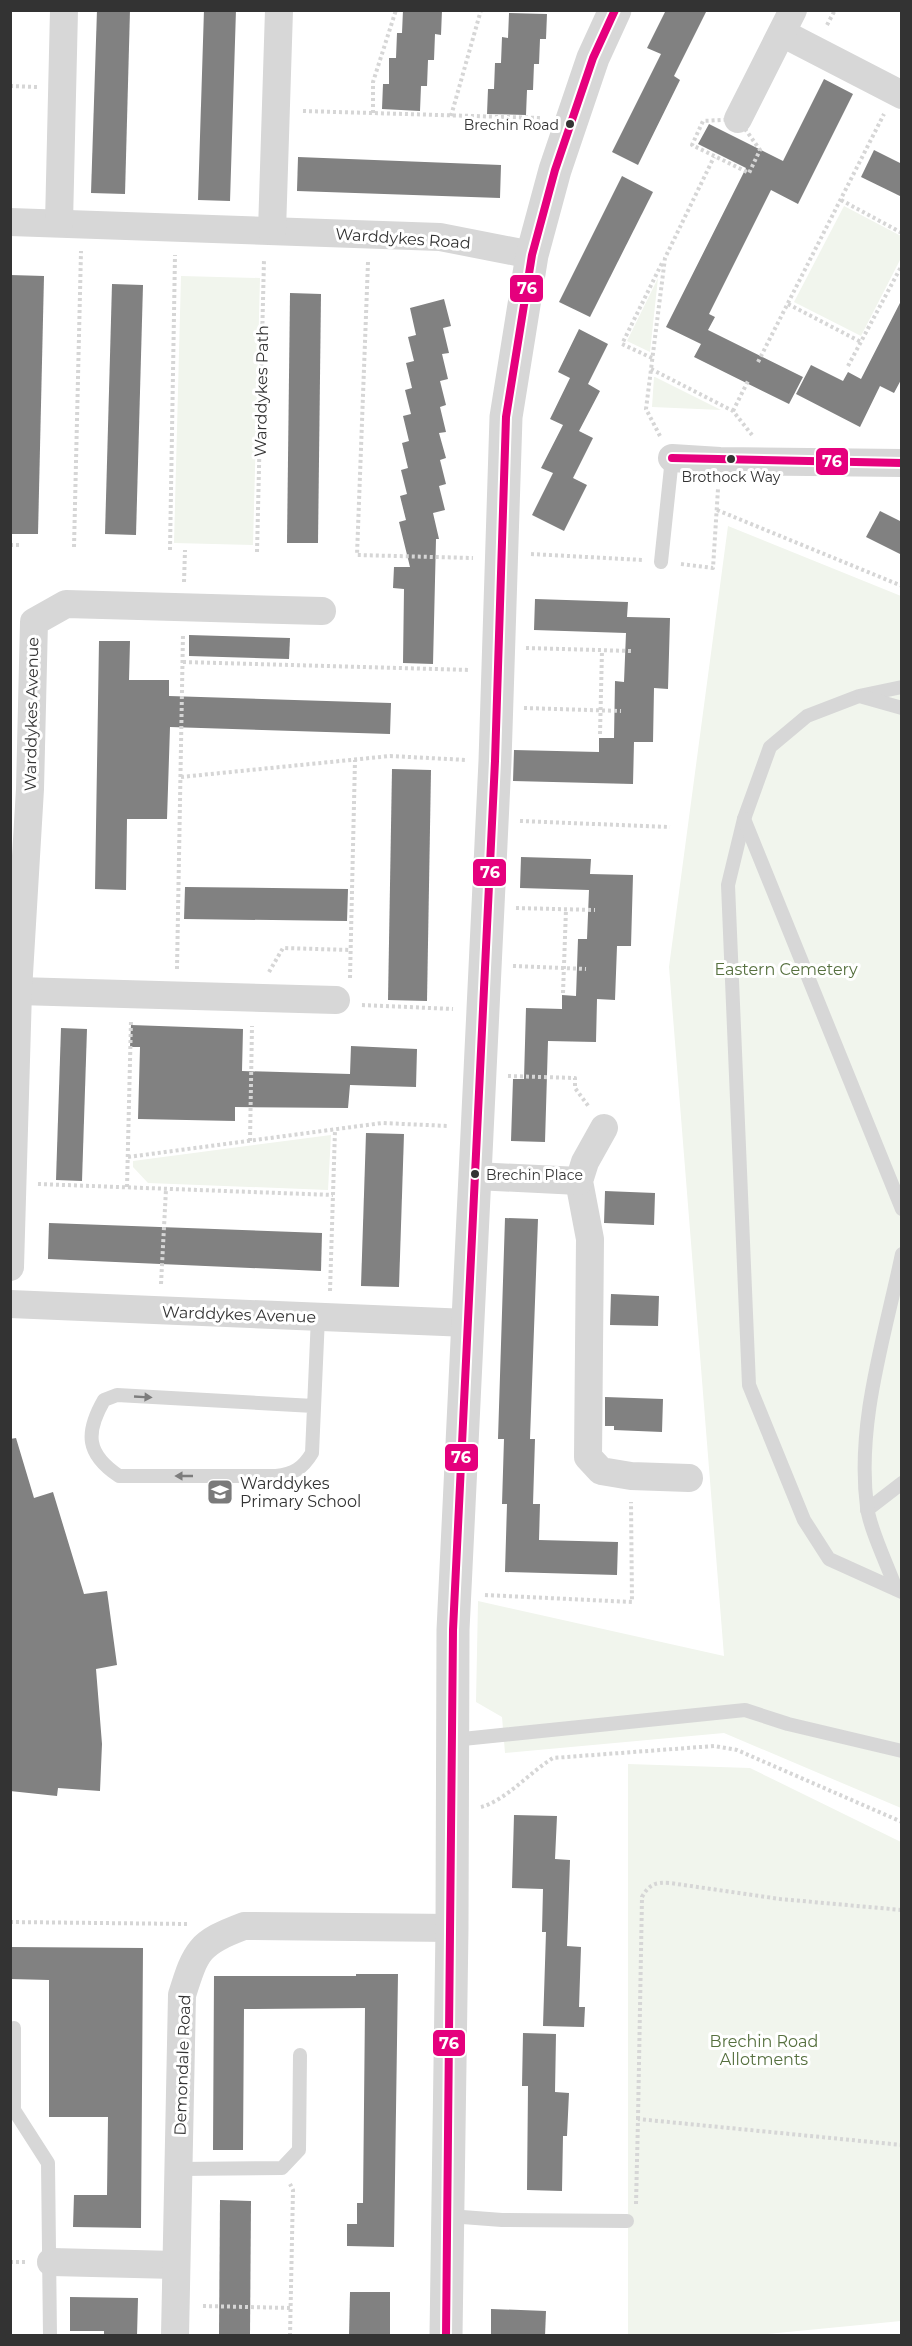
<svg xmlns="http://www.w3.org/2000/svg" width="912" height="2346" font-family="Montserrat,sans-serif">
  <style>
    .green { fill: #f1f5ed }
    .building { fill: #818181 }
    .lines { fill: none; stroke-linecap: round; stroke-linejoin: round }
    .path { stroke: #d6d6d6; stroke-width: 4; stroke-dasharray: 3 3; stroke-linecap: butt }
    .service { stroke: #d7d7d7; stroke-width: 14 }
    .minor { stroke: #d7d7d7; stroke-width: 28 }
    .tertiary { stroke: #d7d7d7; stroke-width: 33 }
    .bus-1-casing { stroke: #fff; stroke-width: 12 }
    .bus-1 { stroke: #e5007d; stroke-width: 8 }
    .oneway { fill: #7d7d7d }
    .bus-dot { fill: #333; stroke: #fff; stroke-width: 2 }
    .labels { text-anchor: middle; stroke-width: 6; stroke-linejoin: round; paint-order: stroke }
    .bus-label { font-size: 14px; fill: #333; stroke: #fff; text-anchor: end }
    .street-label { font-size: 16px; fill: #333; stroke: #fff }
    .park-label { font-size: 16px; fill: #56703f; stroke: #fff }
    .poi-label { font-size: 16px; fill: #333; stroke: #fff; text-anchor: start }
    .line-badge { stroke: #fff; stroke-width: 2 }
    .badge-label { font-size: 16px; text-anchor: middle; font-weight: bold; fill: #fff }
  </style>
  <rect width="100%" height="100%" fill="#fff"/>
  <g class="green">
    <polygon points="844,206 901,236 901,258 861,336 794,302"/>
    <polygon points="181,276 260,278 253,545 174,543"/>
    <polygon points="658,278 650,352 627,341"/>
    <polygon points="654,377 655,377 721,410 652,407"/>
    <polygon points="728,526 901,596 901,1808 724,1733 505,1753 502,1717 476,1702 478,1601 724,1656 669,967"/>
    <polygon points="331,1135 328,1190 148,1183 133,1167 133,1161"/>
    <polygon points="628,1764 750,1768 901,1842 901,2321 757,2335 628,2336"/>
  </g>
  <g class="building">
    <polygon points="97,10 130,10 125,194 91,193"/>
    <polygon points="204,10 236,10 230,201 198,200"/>
    <polygon points="403,10 442,10 441,35 435,34 434,60 428,60 427,86 421,86 420,111 382,109 383,84 389,84 389,58 396,58 397,33 402,33"/>
    <polygon points="666,10 707,10 674,76 680,80 638,165 612,152 661,54 647,48"/>
    <polygon points="509,13 547,14 546,39 540,39 539,64 534,64 533,90 527,90 526,115 487,114 488,89 494,89 495,63 501,63 502,37 508,38"/>
    <polygon points="824,79 853,94 798,204 771,190 709,314 715,317 708,330 803,377 789,404 694,357 701,344 666,327 746,168 698,144 709,124 783,161"/>
    <polygon points="874,150 902,164 902,197 861,177"/>
    <polygon points="298,157 501,165 500,198 297,191"/>
    <polygon points="622,176 653,192 590,317 559,302"/>
    <polygon points="10,275 44,276 38,534 10,534"/>
    <polygon points="112,284 143,285 136,535 105,534"/>
    <polygon points="290,293 321,294 318,543 287,543"/>
    <polygon points="444,299 451,326 443,328 449,353 442,354 448,379 440,381 446,405 440,407 446,432 439,433 446,458 440,460 446,484 439,486 445,510 433,513 439,539 436,539 433,664 403,663 404,589 393,588 394,567 410,567 399,522 406,520 400,496 407,494 401,470 408,468 402,443 409,441 403,416 411,414 405,390 412,388 406,363 414,361 408,337 416,335 410,308"/>
    <polygon points="902,299 902,378 894,393 880,386 860,427 796,394 811,365 843,381 848,372 861,379"/>
    <polygon points="579,329 608,344 588,384 600,391 579,431 593,438 573,478 587,485 564,531 532,515 553,473 541,468 563,425 550,419 570,378 558,372"/>
    <polygon points="880,511 902,522 902,555 866,537"/>
    <polygon points="535,599 628,602 627,617 670,618 668,689 654,688 653,742 634,742 633,784 513,781 514,750 599,752 599,738 614,738 615,681 624,682 626,633 534,630"/>
    <polygon points="189,635 290,638 289,659 189,656"/>
    <polygon points="99,641 130,641 129,680 169,680 169,696 391,703 390,734 170,727 167,819 127,819 126,890 95,889"/>
    <polygon points="392,769 431,770 427,1001 388,1000"/>
    <polygon points="521,857 591,859 590,874 633,875 631,946 617,946 615,1000 597,999 596,1042 548,1041 545,1142 511,1141 513,1079 524,1079 526,1008 562,1009 562,995 576,996 578,939 587,939 589,890 520,888"/>
    <polygon points="185,887 348,889 347,921 184,919"/>
    <polygon points="131,1025 243,1029 242,1071 350,1074 351,1046 417,1049 416,1087 350,1085 348,1108 235,1107 235,1121 138,1119 140,1047 130,1047"/>
    <polygon points="61,1028 87,1029 82,1181 56,1180"/>
    <polygon points="366,1133 404,1134 399,1287 361,1286"/>
    <polygon points="605,1191 655,1193 654,1225 604,1223"/>
    <polygon points="505,1218 538,1219 530,1439 535,1439 533,1504 540,1504 539,1540 618,1542 617,1575 505,1572 507,1504 502,1504 504,1439 498,1439"/>
    <polygon points="49,1223 322,1233 321,1271 48,1259"/>
    <polygon points="611,1294 659,1296 658,1326 610,1325"/>
    <polygon points="605,1397 663,1399 662,1432 614,1430 614,1426 605,1426"/>
    <polygon points="16,1438 34,1498 53,1492 84,1594 107,1591 117,1665 96,1669 102,1744 100,1791 58,1788 57,1796 10,1791 10,1439"/>
    <polygon points="514,1815 557,1816 555,1859 570,1860 567,1946 581,1947 579,2007 585,2007 584,2027 543,2026 546,1932 542,1932 543,1889 512,1888"/>
    <polygon points="10,1947 143,1948 141,2228 73,2227 74,2195 107,2195 108,2117 49,2117 49,1980 10,1979"/>
    <polygon points="356,1974 398,1974 394,2247 347,2246 347,2224 357,2224 357,2203 363,2203 365,2008 244,2009 243,2150 213,2150 214,1976 356,1976"/>
    <polygon points="523,2033 556,2034 555,2092 569,2093 567,2136 563,2136 562,2191 527,2190 528,2086 522,2086"/>
    <polygon points="220,2200 251,2201 250,2336 219,2336"/>
    <polygon points="350,2292 390,2292 390,2336 349,2336"/>
    <polygon points="70,2297 138,2298 137,2336 104,2336 104,2331 70,2331"/>
    <polygon points="491,2309 546,2311 545,2336 491,2336"/>
  </g>
  <g class="lines">
    <g class="path">
      <polyline points="827,25 835,10"/>
      <polyline points="10,86 37,87"/>
      <polyline points="303,111 541,118"/>
      <polyline points="373,113 373,82 396,10"/>
      <polyline points="451,116 481,10"/>
      <polygon points="738,119 760,150 749,173 692,145 703,121"/>
      <polyline points="841,200 902,233"/>
      <polyline points="368,262 357,555 473,558"/>
      <polyline points="788,304 861,342"/>
      <polyline points="652,358 622,344 663,261"/>
      <polyline points="758,362 884,114"/>
      <polyline points="848,366 902,265"/>
      <polyline points="651,369 733,411 752,435"/>
      <polyline points="733,411 749,379"/>
      <polyline points="660,436 646,409 665,258 714,157"/>
      <polyline points="717,510 902,586"/>
      <polyline points="10,545 20,545"/>
      <polyline points="74,547 81,251"/>
      <polyline points="170,550 175,255"/>
      <polyline points="257,552 264,259"/>
      <polyline points="531,554 643,560"/>
      <polyline points="681,564 713,568 718,489"/>
      <polyline points="184,582 185,550"/>
      <polyline points="526,648 632,651"/>
      <polyline points="183,662 470,670"/>
      <polyline points="524,708 621,711"/>
      <polyline points="600,734 602,650"/>
      <polyline points="181,777 390,756 467,760"/>
      <polyline points="520,821 670,827"/>
      <polyline points="516,908 595,910"/>
      <polyline points="513,966 586,969"/>
      <polyline points="177,969 183,634"/>
      <polyline points="269,972 283,948 350,950"/>
      <polyline points="350,978 355,760"/>
      <polyline points="563,993 566,909"/>
      <polyline points="362,1005 453,1009"/>
      <polyline points="508,1076 575,1078 575,1088 589,1107"/>
      <polyline points="250,1141 252,1026"/>
      <polyline points="128,1157 382,1123 449,1126"/>
      <polyline points="38,1184 333,1195"/>
      <polyline points="127,1187 131,1020"/>
      <polyline points="161,1284 166,1189"/>
      <polyline points="330,1291 335,1130"/>
      <polyline points="485,1595 632,1602 631,1502"/>
      <path d="M481,1807c24,-6 49,-35 72,-49l161,-12 23,4 165,72"/>
      <polyline points="10,1922 189,1924"/>
      <path d="M638,2119l4,-222c7,-13 14,-15 28,-14l110,16 122,11"/>
      <polyline points="636,2204 638,2119 902,2145"/>
      <polyline points="10,2262 25,2262"/>
      <polyline points="203,2306 291,2308"/>
      <polyline points="290,2336 293,2190 290,2184"/>
    </g>
    <g class="service">
      <polyline points="661,562 672,458"/>
      <polyline points="902,687 859,696 807,716 770,747 744,819 728,885 749,1385 804,1520 829,1559 902,1592"/>
      <polyline points="863,697 902,708"/>
      <polyline points="744,819 902,1209"/>
      <path d="M314,1406l-197,-11 -13,5c-19,33 -18,54 15,76h157c18,-2 27,-8 36,-23l6,-136"/>
      <polyline points="867,1510 902,1483"/>
      <path d="M896,1589c-8,-23 -26,-59 -29,-82 -11,-84 18,-171 35,-253"/>
      <polyline points="453,1740 745,1710 788,1724 902,1751"/>
      <polyline points="14,2028 14,2110 48,2163 50,2336"/>
      <polyline points="179,2169 282,2168 299,2150 300,2055"/>
      <polyline points="449,2216 502,2220 627,2221"/>
    </g>
    <g class="minor">
      <polyline points="782,33 902,95"/>
      <polyline points="738,119 793,10"/>
      <polyline points="10,222 440,237 532,255"/>
      <polyline points="59,223 64,10"/>
      <polyline points="272,231 279,10"/>
      <polyline points="672,458 720,461 902,463"/>
      <polyline points="18,991 336,1000"/>
      <polyline points="604,1128 585,1162 579,1181 590,1239 588,1457 601,1471 631,1476 689,1478"/>
      <polyline points="475,1176 579,1181"/>
      <polyline points="10,1267 18,991 30,789 34,622 66,604 322,611"/>
      <polyline points="10,1304 468,1323"/>
      <polyline points="51,2262 176,2265"/>
      <path d="M175,2336l7,-341c14,-45 17,-52 62,-69l208,2"/>
    </g>
    <polyline class="tertiary" points="446,2336 452,1928 453,1630 495,761 506,417 532,255 555,170 593,58 615,10"/>
    <defs>
      <g id="bus-1">
        <polyline points="672,458 902,463"/>
        <polyline points="446,2336 453,1630 495,761 506,417 532,255 555,170 593,58 615,10"/>
      </g>
    </defs>
    <use href="#bus-1" class="bus-1-casing"/>
    <use href="#bus-1" class="bus-1"/>
  </g>
  <defs><path id="oneway-solid" d="M-6-.8H1V-3.2L6.5 0L1 3.2V.8H-6Z" transform="scale(1.5)"/></defs>
  <g class="oneway">
    <use href="#oneway-solid" transform="translate(143 1397) rotate(3)"/>
    <use href="#oneway-solid" transform="translate(184 1476) rotate(180)"/>
  </g>
  <defs>
    <symbol id="school-square" viewBox="-11 -11 22 22"><rect x="-9" y="-9" width="18" height="18" rx="4" fill="#7a7a7a" stroke="#fff"/><path d="M0-5L7-2L0 1L-7-2ZM-4 1L0 2.5L4 1V4Q0 6-4 4Z" fill="#fff"/></symbol>
  </defs>
  <g fill-rule="evenodd">
    <use href="#school-square" x="205" y="1477" width="30" height="30"/>
  </g>
  <g class="bus-dot">
    <circle cx="570" cy="124" r="5"/>
    <circle cx="731" cy="459" r="5"/>
    <circle cx="475" cy="1174" r="5"/>
  </g>
  <g class="labels">
    <g class="bus-label">
      <text x="559" y="130">Brechin Road</text>
      <text x="731" y="482" text-anchor="middle">Brothock Way</text>
      <text x="486" y="1180" text-anchor="start">Brechin Place</text>
    </g>
    <g class="street-label">
      <text transform="translate(403 238) rotate(4)" y="6">Warddykes Road</text>
      <text transform="translate(261 391) rotate(-89)" y="6">Warddykes Path</text>
      <text transform="translate(31 714) rotate(-89)" y="6">Warddykes Avenue</text>
      <text transform="translate(239 1314) rotate(2)" y="6">Warddykes Avenue</text>
      <text transform="translate(182 2065) rotate(-88)" y="6">Demondale Road</text>
    </g>
    <g class="park-label">
      <text x="786" y="975">Eastern Cemetery</text>
      <text x="764" y="2047">Brechin Road<tspan x="764" dy="18">Allotments</tspan></text>
    </g>
    <g class="poi-label">
      <text x="240" y="1489">Warddykes<tspan x="240" dy="18">Primary School</tspan></text>
    </g>
  </g>
  <g class="line-badge">
    <rect x="509" y="274" width="35" height="29" rx="6" fill="#e5007d"/>
    <rect x="815" y="447" width="34" height="29" rx="6" fill="#e5007d"/>
    <rect x="472" y="858" width="35" height="29" rx="6" fill="#e5007d"/>
    <rect x="444" y="1443" width="35" height="29" rx="6" fill="#e5007d"/>
    <rect x="432" y="2029" width="34" height="28" rx="6" fill="#e5007d"/>
  </g>
  <g class="badge-label">
    <text x="527" y="294">76</text>
    <text x="832" y="467">76</text>
    <text x="490" y="878">76</text>
    <text x="461" y="1463">76</text>
    <text x="449" y="2049">76</text>
  </g>
  <rect width="912" height="2346" fill="none" stroke="#333333" stroke-width="24"/>
</svg>
